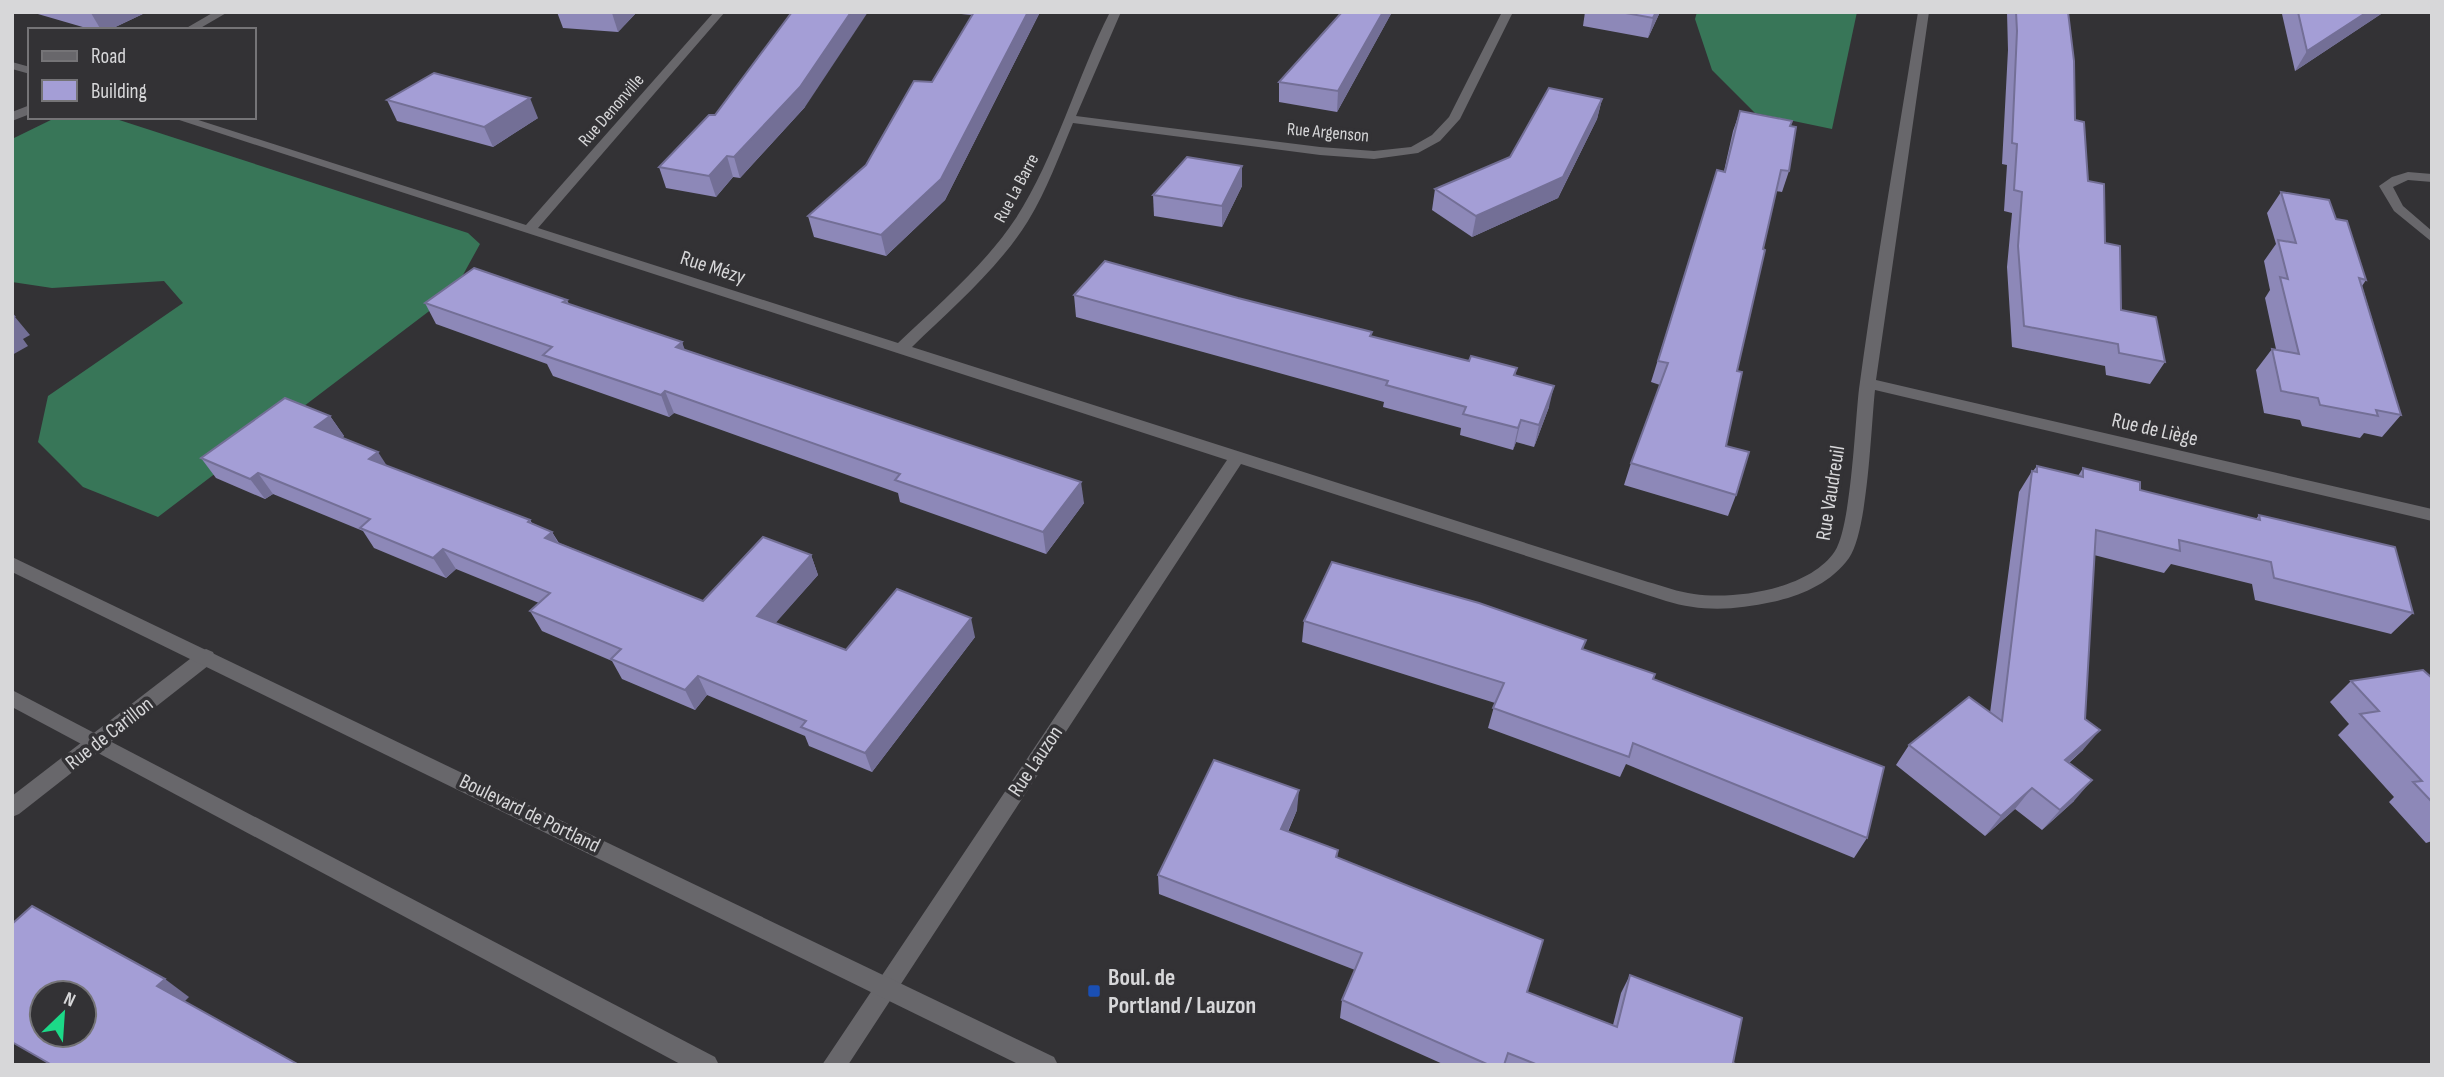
<svg xmlns="http://www.w3.org/2000/svg" width="2444" height="1077" font-family="'Sofia Sans Condensed',sans-serif">
  <style>
    .forest { fill: #387658 }
    .lines { fill: none; stroke-linecap: round; stroke-linejoin: round }
    .minor { fill: #68676b; fill-rule: evenodd }
    .secondary { fill: #68676b; fill-rule: evenodd }
    .wall { fill: #8d88b8 }
    .shaded-wall { fill: #736f96 }
    .building { fill: #a49ed6; stroke: #736f96; stroke-width: 2; fill-rule: evenodd }
    .transit-dot { fill: #1a4fb4; stroke: #333235; stroke-width: 2.5 }
    .labels { text-anchor: middle; stroke-width: 7; stroke-linejoin: round; paint-order: stroke }
    .far-street-label { font-size: 18px; fill: #d7d7d9; stroke: #333235 }
    .street-label { font-size: 21px; fill: #d7d7d9; stroke: #333235 }
    .near-poi-label { font-size: 24px; font-weight: bold; fill: #d7d7d9; stroke: #333235; text-anchor: start }
  </style>
  <rect width="100%" height="100%" fill="#333235"/>
  <g class="forest">
    <polygon points="1697,12 1857,12 1832,129 1755,113 1712,70 1695,19"/>
    <polygon points="57,117 113,118 468,233 480,244 453,293 158,517 83,487 38,442 48,396 183,303 164,281 52,288 12,282 12,139"/>
  </g>
  <g class="lines">
    <g class="minor">
      <polygon points="214,12 228,12 197,30 183,30"/>
      <path d="M714,12h11l-187,216 360,115c41,-39 87,-78 118,-125 39,-60 61,-141 94,-206h11l-45,104 244,31 54,4 37,-4 21,-12 17,-18 53,-105h11l-53,107 -20,22 -22,12 -44,6 -54,-4 -247,-32c-14,33 -26,67 -45,98 -30,48 -76,87 -116,126l736,235c15,4 30,10 46,12 42,6 116,-5 141,-43 16,-25 20,-128 24,-162 17,-126 39,-251 59,-377h11l-53,368 556,129v12l-557,-131c-4,36 -7,141 -26,168 -18,25 -48,38 -77,44 -36,8 -71,10 -106,-1l-425,-137 -393,601h-26l405,-605 -1057,-343h19l337,108z"/>
      <polygon points="12,62 30,67 30,74 12,69"/>
      <polygon points="30,105 30,114 12,121 12,112"/>
      <polygon points="2408,172 2432,174 2432,182 2408,180 2393,187 2403,206 2432,231 2432,242 2394,211 2379,186 2392,177"/>
      <polygon points="206,649 213,652 215,657 213,662 19,814 12,817 12,796 199,652"/>
    </g>
    <g class="secondary">
      <polygon points="12,557 1054,1057 1058,1065 1020,1065 12,572"/>
      <polygon points="12,690 715,1057 719,1065 682,1065 12,707"/>
    </g>
  </g>
  <g class="wall">
    <polygon points="31,12 147,12 109,30 93,30"/>
    <polygon points="557,12 637,12 618,32 563,28"/>
    <polygon points="940,12 1040,12 945,200 886,256 814,237 808,216 866,165 932,82 972,15"/>
    <polygon points="1342,12 1392,12 1337,112 1279,102 1279,82"/>
    <polygon points="1585,12 1660,12 1648,38 1583,26"/>
    <polygon points="2007,12 2068,12 2075,120 2088,181 2105,243 2121,310 2165,362 2150,384 2106,375 2105,366 2012,347 2007,267 2012,213 2004,211 2007,165 2002,164 2008,50"/>
    <polygon points="2283,12 2384,12 2295,71 2282,14"/>
    <polygon points="1602,99 1597,119 1558,198 1472,237 1432,210 1435,189 1510,157"/>
    <polygon points="387,100 538,118 493,147 397,121"/>
    <polygon points="805,107 740,178 733,177 716,197 666,188 659,167 715,115"/>
    <polygon points="1740,111 1790,126 1789,171 1782,192 1776,191 1737,371 1726,446 1736,495 1728,516 1624,485 1631,463 1660,385 1651,382 1717,170 1724,171 1733,131"/>
    <polygon points="1242,166 1242,186 1222,227 1154,216 1153,195"/>
    <polygon points="2281,192 2336,219 2366,280 2362,286 2401,415 2382,437 2364,433 2360,438 2302,426 2300,420 2264,413 2256,370 2272,349 2276,349 2265,298 2270,290 2264,261 2276,244 2267,213"/>
    <polygon points="1074,295 1372,337 1469,361 1517,368 1515,376 1549,407 1534,447 1516,442 1513,450 1460,435 1461,428 1383,407 1384,402 1076,317"/>
    <polygon points="567,300 569,304 682,342 684,350 1084,503 1046,554 900,502 898,493 674,413 669,417 553,376 547,364 436,324 425,303"/>
    <polygon points="330,416 344,436 342,438 387,466 530,520 532,523 552,532 559,543 703,601 811,555 818,575 775,623 846,650 975,637 872,772 809,746 805,736 707,695 695,710 622,679 612,661 542,631 530,611 539,603 456,569 446,578 374,548 363,531 273,494 265,499 216,478 201,458"/>
    <polygon points="2037,466 2078,476 2083,468 2140,490 2256,519 2259,515 2413,613 2391,634 2255,600 2252,584 2171,564 2164,573 2094,555 2083,750 2069,763 2074,801 2042,830 2015,809 1985,836 1896,765 1909,745 1990,713 2019,492 2032,471 2033,471"/>
    <polygon points="1304,621 1583,649 1653,679 1867,838 1854,858 1626,764 1620,777 1488,728 1495,703 1302,642"/>
    <polygon points="2432,678 2432,841 2426,843 2389,802 2394,797 2338,735 2349,724 2330,702 2351,681"/>
    <polygon points="1297,810 1288,832 1338,850 1337,858 1527,992 1613,1025 1621,993 1630,975 1733,1063 1738,1065 1445,1065 1340,1018 1342,1000 1355,970 1159,894 1158,875"/>
  </g>
  <g class="shaded-wall">
    <polygon points="93,12 147,12 109,30 101,30 91,13"/>
    <polygon points="637,12 618,32 612,13"/>
    <polygon points="851,12 868,12 805,107 740,178 734,157"/>
    <polygon points="1028,12 1040,12 945,200 886,256 881,235"/>
    <polygon points="1383,12 1392,12 1337,112 1338,91"/>
    <polygon points="1656,12 1660,12 1648,38 1653,18"/>
    <polygon points="2367,12 2384,12 2295,71 2307,51"/>
    <polygon points="530,98 538,118 493,147 484,127"/>
    <polygon points="1602,99 1597,119 1558,198 1472,237 1476,216"/>
    <polygon points="727,156 733,177 716,197 709,176"/>
    <polygon points="1242,166 1242,186 1222,227 1222,206"/>
    <polygon points="12,312 16,317 15,317 30,335 23,339 28,346 12,355"/>
    <polygon points="682,342 690,364 676,347"/>
    <polygon points="1554,386 1549,407 1534,447 1539,425"/>
    <polygon points="665,391 674,413 669,417 661,395"/>
    <polygon points="330,416 344,436 329,447 315,427"/>
    <polygon points="1521,420 1516,442 1513,450 1518,428"/>
    <polygon points="378,452 391,472 369,459"/>
    <polygon points="258,473 273,494 265,499 250,479"/>
    <polygon points="1081,482 1084,503 1046,554 1043,532"/>
    <polygon points="552,532 563,552 545,538"/>
    <polygon points="443,549 456,569 446,578 433,558"/>
    <polygon points="811,555 818,575 765,635 757,616"/>
    <polygon points="971,618 975,637 872,772 865,753"/>
    <polygon points="698,676 707,695 695,710 685,690"/>
    <polygon points="2100,730 2083,750 2048,780 2065,760"/>
    <polygon points="2092,780 2074,801 2042,830 2060,810"/>
    <polygon points="2032,788 2015,809 1985,836 2001,816"/>
    <polygon points="1299,790 1297,810 1280,849 1281,829"/>
    <polygon points="165,979 189,997 182,1004 157,986"/>
  </g>
  <g class="building">
    <polygon points="792,12 851,12 800,87 734,157 727,156 709,176 659,167 709,115 715,115"/>
    <polygon points="974,12 1028,12 941,179 881,235 808,216 866,165 914,81 932,82"/>
    <polygon points="1342,12 1383,12 1338,91 1279,82"/>
    <polygon points="1620,12 1656,12 1653,18"/>
    <polygon points="2016,12 2068,12 2074,61 2075,120 2084,122 2088,181 2104,184 2105,243 2120,246 2121,310 2156,317 2165,362 2119,353 2118,344 2024,326 2018,246 2022,192 2014,190 2017,144 2012,143 2017,31"/>
    <polygon points="2298,12 2367,12 2307,51"/>
    <polygon points="434,73 530,98 484,127 387,100"/>
    <polygon points="1549,88 1602,99 1563,177 1476,216 1435,189 1510,157"/>
    <polygon points="1740,111 1792,121 1790,126 1796,127 1789,171 1781,170 1763,249 1765,250 1737,371 1742,372 1726,446 1749,452 1736,495 1631,463 1668,363 1658,361 1717,170 1725,172"/>
    <polygon points="1187,157 1242,166 1222,206 1153,195"/>
    <polygon points="2281,192 2329,200 2336,219 2347,221 2366,280 2359,278 2401,415 2376,410 2378,416 2320,405 2318,398 2281,391 2272,349 2299,354 2280,277 2288,279 2278,240 2296,243"/>
    <polygon points="1105,261 1238,298 1372,332 1370,336 1469,361 1471,356 1517,368 1514,375 1554,386 1539,425 1521,420 1518,428 1463,414 1466,407 1386,385 1388,381 1074,295"/>
    <polygon points="474,268 567,300 563,302 682,342 676,347 1081,482 1043,532 895,480 900,474 665,391 661,395 543,355 552,347 425,303"/>
    <polygon points="285,398 330,416 315,427 378,452 369,459 530,520 528,522 552,532 545,538 703,601 763,537 811,555 757,616 846,650 897,589 971,618 865,753 801,727 806,721 698,676 685,690 611,659 621,649 530,611 550,593 443,549 433,558 360,528 370,519 258,473 250,479 201,458"/>
    <polygon points="2037,466 2083,477 2083,468 2140,482 2140,490 2260,520 2259,515 2395,547 2413,613 2274,578 2271,562 2179,540 2180,551 2096,530 2085,719 2100,730 2065,760 2092,780 2060,810 2032,788 2001,816 1909,745 1969,697 2002,721 2032,471 2037,472"/>
    <polygon points="1332,562 1479,603 1586,640 1582,649 1655,674 1653,679 1884,767 1867,838 1633,743 1629,757 1493,708 1504,683 1304,621"/>
    <polygon points="2423,670 2432,678 2432,802 2413,782 2422,781 2360,714 2379,711 2351,681"/>
    <polygon points="1214,760 1299,790 1281,829 1338,850 1336,857 1543,940 1527,992 1617,1027 1630,975 1742,1018 1733,1063 1738,1065 1538,1065 1508,1053 1504,1065 1489,1065 1342,1000 1362,953 1158,875"/>
    <path d="M32,906l133,73 -8,7 142,79h-247l-40,-23v-118zM42,993h42v42h-42z"/>
  </g>
  <rect class="transit-dot" x="1087" y="984" width="14" height="14" rx="3.5"/>
  <g class="labels">
    <g class="far-street-label">
      <text transform="translate(611 110) rotate(-49)" y="6">Rue Denonville</text>
      <text transform="translate(1328 132) rotate(5)" y="6">Rue Argenson</text>
      <text transform="translate(1016 188) rotate(-62)" y="6">Rue La Barre</text>
    </g>
    <g class="street-label">
      <text transform="translate(713 267) rotate(18)" y="7">Rue Mézy</text>
      <text transform="translate(2155 429) rotate(13)" y="7">Rue de Liège</text>
      <text transform="translate(1830 493) rotate(-81)" y="7">Rue Vaudreuil</text>
      <text transform="translate(109 733) rotate(-38)" y="7">Rue de Carillon</text>
      <text transform="translate(1035 761) rotate(-56)" y="7">Rue Lauzon</text>
      <text transform="translate(530 813) rotate(26)" y="7">Boulevard de Portland</text>
    </g>
    <g class="near-poi-label">
      <text x="1108" y="985">Boul. de<tspan x="1108" dy="28">Portland / Lauzon</tspan></text>
    </g>
  </g>
  <rect width="2444" height="1077" fill="none" stroke="#d7d7d9" stroke-width="28"/>
  <rect x="28" y="28" width="228" height="91" fill="#333235" stroke="#757477" stroke-width="2"/>
  <rect x="42" y="51" width="35" height="10" fill="#68676b" stroke="#757477" stroke-width="2"/>
  <text x="91" y="63" font-size="21" fill="#d7d7d9">Road</text>
  <rect x="42" y="80" width="35" height="21" fill="#a49ed6" stroke="#757477" stroke-width="2"/>
  <text x="91" y="98" font-size="21" fill="#d7d7d9">Building</text>
  <g transform="translate(63 1014) rotate(25)"><circle r="33" fill="#333235" stroke="#757477" stroke-width="2"/>
  <path d="M0-5L12 26L0 18L-12 26Z" fill="#1cd988"/>
  <text y="-10" font-size="19" font-weight="bold" text-anchor="middle" fill="#d7d7d9">N</text>
  </g>
</svg>
